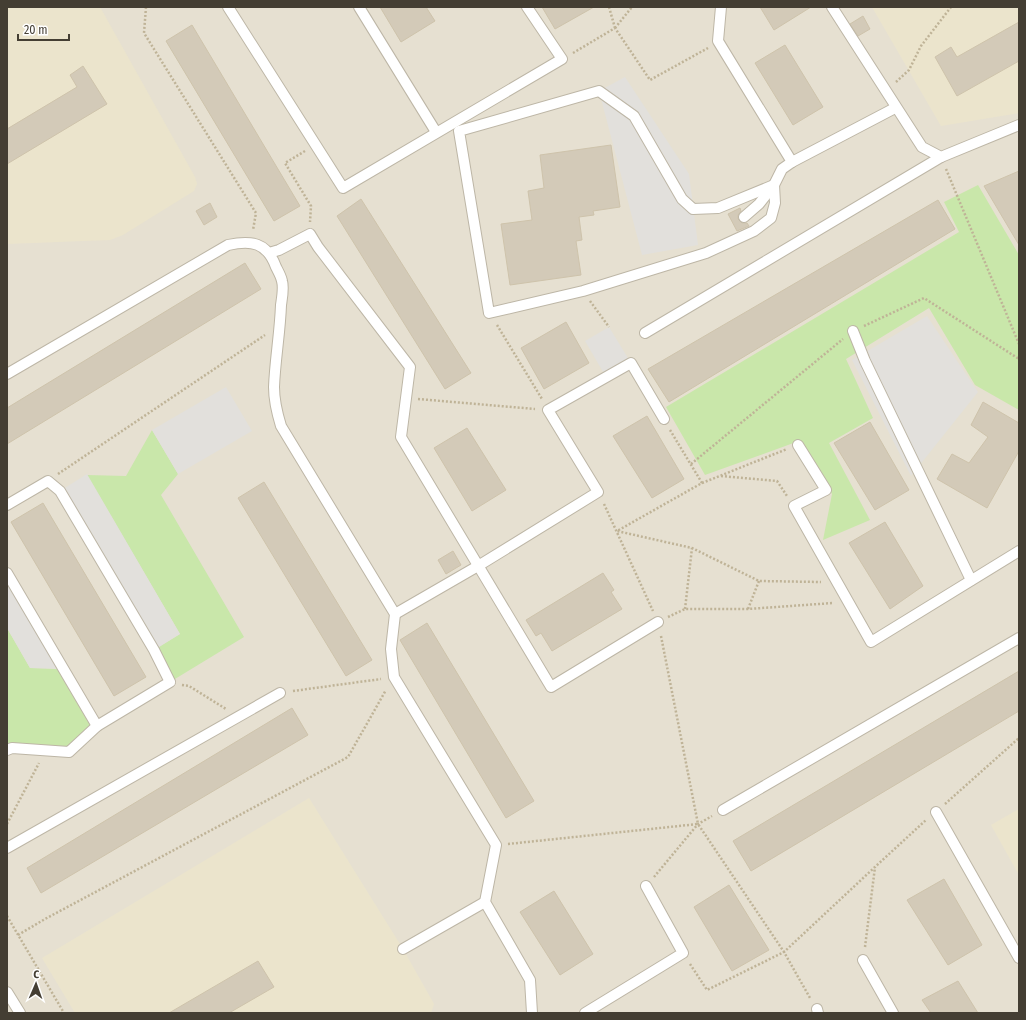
<svg xmlns="http://www.w3.org/2000/svg" width="1026" height="1020" font-family="'Fira Sans Condensed',sans-serif">
  <style>
    .residential { fill: #e6e0d1 }
    .education { fill: #ebe4cc }
    .green { fill: #c9e7aa }
    .parking { fill: #e2e0dc }
    .building { fill: #d3cab8; stroke: #cec3ab }
    .lines { fill: none; stroke-linecap: round; stroke-linejoin: round }
    .service-casing { stroke: #bdb6a6; stroke-width: 12 }
    .path { stroke: #bfb397; stroke-width: 2.5; stroke-dasharray: 2 2; stroke-linecap: butt }
    .service { stroke: #fff; stroke-width: 10 }
  </style>
  <rect width="100%" height="100%" fill="#f2eee3"/>
  <rect class="residential" x="7" y="7" width="1012" height="1006"/>
  <g class="education">
    <polygon points="7,7 100,7 195,177 197,184 194,191 123,235 110,240 7,244"/>
    <polygon points="872,7 1019,7 1019,113 941,126"/>
    <polygon points="309,798 403,949 434,1004 431,1013 75,1013 42,958"/>
    <polygon points="1019,809 1019,875 991,825"/>
  </g>
  <g class="green">
    <polygon points="978,185 1019,255 1019,410 975,385 929,308 846,359 873,418 829,443 870,520 823,540 832,494 799,441 705,475 666,407 959,232 944,202"/>
    <polygon points="152,430 178,474 161,495 244,637 170,682 154,650 180,634 87,475 126,476"/>
    <polygon points="7,628 30,668 63,669 97,726 69,752 7,750"/>
  </g>
  <g class="parking">
    <polygon points="625,77 689,174 698,245 642,255 599,91"/>
    <polygon points="927,316 978,392 911,476 852,360"/>
    <polygon points="609,327 631,363 606,377 585,341"/>
    <polygon points="226,387 252,431 178,474 152,430"/>
    <polygon points="87,474 180,634 154,650 60,491"/>
    <polygon points="7,573 63,669 30,668 7,628"/>
  </g>
  <g class="building">
    <polygon points="380,7 426,7 435,21 401,42"/>
    <polygon points="542,7 594,7 555,29"/>
    <polygon points="760,7 811,7 774,30"/>
    <polygon points="863,16 870,29 858,36 850,24"/>
    <polygon points="1019,22 1019,61 957,96 935,57 951,47 957,57"/>
    <polygon points="192,25 300,206 274,221 166,41"/>
    <polygon points="785,45 823,107 793,125 755,63"/>
    <polygon points="83,66 107,104 7,164 7,129 77,87 70,75"/>
    <polygon points="611,145 620,207 593,211 594,215 579,217 582,240 576,241 581,275 510,285 501,224 532,220 528,191 544,188 540,155"/>
    <polygon points="1019,171 1019,245 984,186"/>
    <polygon points="361,199 471,373 445,389 337,216"/>
    <polygon points="938,200 955,229 669,402 648,369"/>
    <polygon points="210,203 217,217 204,225 196,211"/>
    <polygon points="740,208 741,211 738,215 738,219 742,223 747,223 749,226 737,231 728,214"/>
    <polygon points="245,263 261,289 7,444 7,408"/>
    <polygon points="566,322 589,363 544,389 521,348"/>
    <polygon points="983,402 1019,423 1019,451 987,508 937,479 952,454 969,463 988,437 971,425"/>
    <polygon points="647,416 684,479 652,498 613,436"/>
    <polygon points="870,422 909,490 875,510 834,443"/>
    <polygon points="467,428 506,490 472,511 434,448"/>
    <polygon points="264,482 372,660 346,676 238,498"/>
    <polygon points="43,503 146,677 114,696 11,522"/>
    <polygon points="885,522 923,586 890,609 849,543"/>
    <polygon points="453,551 461,565 446,574 438,560"/>
    <polygon points="603,573 614,590 611,592 622,609 552,651 541,633 536,636 526,620"/>
    <polygon points="427,623 534,801 506,818 400,640"/>
    <polygon points="1019,671 1019,711 751,871 733,841"/>
    <polygon points="292,708 308,735 41,893 27,868"/>
    <polygon points="944,879 982,945 948,965 907,900"/>
    <polygon points="729,885 769,950 732,971 694,907"/>
    <polygon points="554,891 593,954 560,975 520,912"/>
    <polygon points="258,961 274,987 229,1013 169,1013"/>
    <polygon points="958,981 978,1013 931,1013 922,1000"/>
  </g>
  <g class="lines">
    <defs>
      <g id="service">
        <polyline points="228,7 343,188 562,59 527,7"/>
        <polyline points="359,7 436,132"/>
        <polyline points="721,7 718,41 792,162 782,169 774,185 759,204 744,217"/>
        <polyline points="832,7 922,147 941,157 1019,125"/>
        <polygon points="599,91 634,116 682,199 693,209 718,208 774,185 775,203 771,218 754,231 706,253 583,291 489,313 459,131"/>
        <polyline points="792,162 895,108"/>
        <polyline points="269,253 279,250 310,234 318,247 410,367 401,437 551,687 658,622"/>
        <polyline points="853,331 865,361 971,580"/>
        <polyline points="645,333 941,157"/>
        <path d="M7,374l221,-129c23,-5 39,-3 48,22 2,4 5,9 6,14 2,7 0,17 -1,24 -1,28 -6,55 -7,82 0,14 3,26 7,39l114,188 -4,35 3,28 102,168 -11,57 45,78 2,33"/>
        <polyline points="798,445 826,490 794,506 871,642 1019,551"/>
        <polyline points="7,505 48,481 60,491 154,650 170,682 97,726 69,752 12,748 7,750"/>
        <polyline points="7,573 97,726"/>
        <polyline points="395,614 478,566 598,492 548,410 631,363 664,419"/>
        <polyline points="723,810 1019,638"/>
        <polyline points="936,812 1019,958"/>
        <polyline points="7,848 280,693"/>
        <polyline points="403,949 485,902"/>
        <polyline points="863,960 893,1013"/>
        <polyline points="7,992 20,1013"/>
        <polyline points="817,1009 818,1013"/>
        <polyline points="585,1013 683,953 646,886"/>
      </g>
    </defs>
    <use href="#service" class="service-casing"/>
    <g class="path">
      <polyline points="146,7 144,33 256,213 253,230"/>
      <polyline points="609,7 615,28"/>
      <polyline points="615,28 632,7"/>
      <polyline points="573,53 615,28 650,80 708,48"/>
      <polyline points="896,82 909,70 921,46 951,7"/>
      <polyline points="305,151 285,163 311,206 310,222"/>
      <polyline points="946,169 1019,344"/>
      <polyline points="590,301 609,327"/>
      <polyline points="497,325 542,399"/>
      <polyline points="864,326 924,298 1019,359"/>
      <polyline points="418,399 535,409"/>
      <polyline points="670,430 702,483 617,531 692,548 759,581 821,582"/>
      <polyline points="691,464 843,339"/>
      <polyline points="58,474 265,335"/>
      <polyline points="721,476 777,481 787,496"/>
      <polyline points="702,483 787,449"/>
      <polyline points="604,504 653,611"/>
      <polyline points="685,609 692,548"/>
      <polyline points="748,609 759,581"/>
      <polyline points="668,617 685,609 748,609 833,603"/>
      <polyline points="661,636 698,824"/>
      <polyline points="182,685 189,686 226,709"/>
      <polyline points="293,691 381,679"/>
      <polyline points="945,804 1019,738"/>
      <polyline points="7,824 39,763"/>
      <polyline points="508,844 698,824 784,952 810,998"/>
      <polyline points="654,877 698,824 712,816"/>
      <polyline points="7,916 64,1013"/>
      <polyline points="18,935 45,919 348,757 386,690"/>
      <polyline points="865,947 875,867"/>
      <polyline points="690,964 707,990 784,952 876,866 926,820"/>
    </g>
    <use href="#service" class="service"/>
  </g>
  <rect width="1026" height="1020" fill="none" stroke="#443e33" stroke-width="16"/>
  <g transform="translate(36 984) rotate(2)" stroke="#ffffff" stroke-width="3" paint-order="stroke">
  <path d="M0-3L7 15L0 10L-7 15Z" fill="#443e33"/>
  <text y="-6" font-size="11" font-weight="bold" text-anchor="middle" fill="#443e33">С</text>
  </g>
  <path d="M18 34v6h51v-6" fill="none" stroke="#443e33" stroke-width="2"/>
  <text x="24" y="34" font-size="12" fill="#443e33" stroke="#ffffff" stroke-width="3" paint-order="stroke">20 m</text>
</svg>
